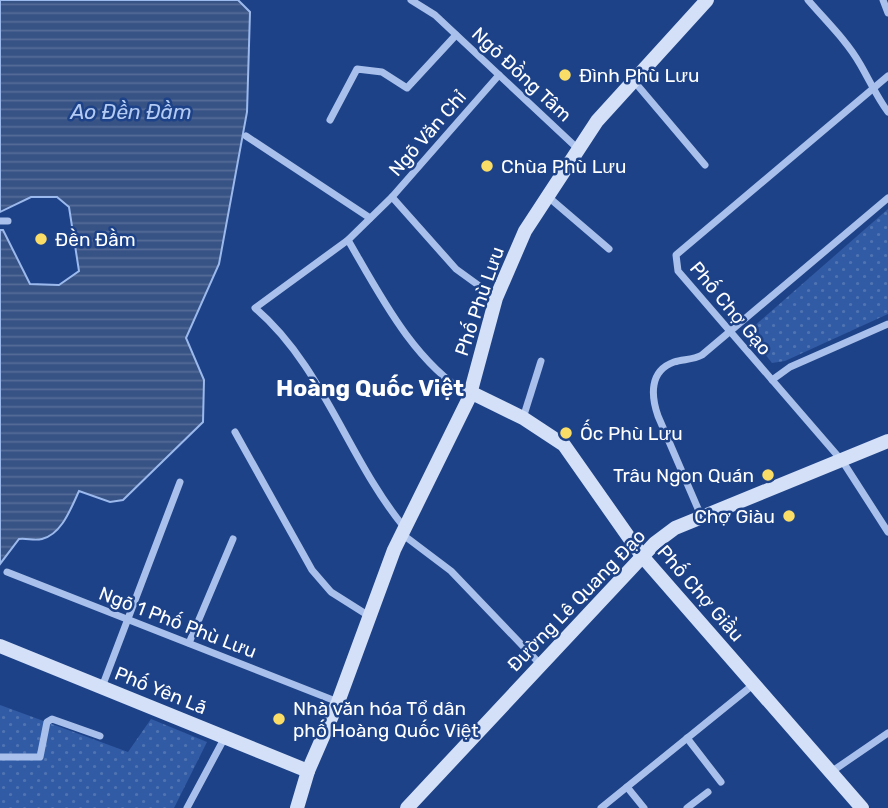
<svg xmlns="http://www.w3.org/2000/svg" width="888" height="808" font-family="Rubik,sans-serif">
  <style>
    .park { fill: url(#park-dots) }
    .water { fill: url(#water-rules); stroke: #9bb9ed; stroke-width: 2 }
    .lines { fill: none; stroke-linecap: round; stroke-linejoin: round }
    .street { stroke: #a8c0eb; stroke-width: 7 }
    .secondary { stroke: #d3e0f8; stroke-width: 14 }
    .poi-dot { fill: #fadd67; stroke: #1e4288; stroke-width: 2.5 }
    .labels { text-anchor: middle; stroke-width: 5; stroke-linejoin: round; paint-order: stroke }
    .street-label { font-size: 19px; fill: #fff; stroke: #1e4288 }
    .poi-label { font-size: 19px; fill: #fff; stroke: #1e4288; text-anchor: start }
    .water-label { font-size: 21px; font-style: italic; fill: #b3caf2; stroke: #1e4288 }
    .quarter-label { font-size: 23px; font-weight: bold; fill: #fff; stroke: #1e4288 }
  </style>
  <defs>
    <pattern id="park-dots" width="8" height="8" patternUnits="userSpaceOnUse" patternTransform="scale(1.75)"><rect width="8" height="8" fill="#315ba5"/><path d="M2 2h.1M6 6h.1" fill="none" stroke="#5074b2" stroke-width="1.8" stroke-linecap="round"/></pattern>
    <pattern id="water-rules" width="6" height="5" patternUnits="userSpaceOnUse" patternTransform="scale(1.75)"><rect width="6" height="5" fill="#375285"/><path d="M0 2.5h6" fill="none" stroke="#556c97"/></pattern>
  </defs>
  <rect width="100%" height="100%" fill="#1e4288"/>
  <g class="park">
    <polygon points="888,209 888,314 785,361 772,363 753,339 752,328"/>
    <polygon points="0,705 128,752 151,719 207,742 174,808 0,808"/>
  </g>
  <path class="water" d="M0,0h238l12,12 -3,100 -28,152 -33,74 18,42 -1,42 -80,78 -13,2 -31,-11c-8,17 -17,43 -37,48 -8,2 -15,-1 -23,0l-19,25v-334h3l27,54 29,1 20,-14 -10,-64 -12,-10h-26l-31,15z"/>
  <g class="lines">
    <g class="street">
      <polyline points="411,0 435,15 577,148"/>
      <path d="M808,0c18,21 39,41 52,64 10,17 16,32 28,48"/>
      <polyline points="883,0 888,13"/>
      <polyline points="888,76 676,255 678,271 843,462 888,532"/>
      <polyline points="633,80 705,165"/>
      <polyline points="330,120 357,69 382,72 407,88 456,35"/>
      <polyline points="246,136 370,218"/>
      <polyline points="546,195 609,249"/>
      <path d="M392,197l-44,43 -93,68c68,58 93,151 149,219"/>
      <polyline points="0,221 8,221"/>
      <path d="M348,240c32,55 65,121 121,155"/>
      <polyline points="496,298 456,269 392,197 499,75"/>
      <polyline points="772,380 790,367 888,324"/>
      <polyline points="523,418 541,361"/>
      <polyline points="235,432 312,570 331,592 369,616"/>
      <path d="M702,518l-44,-102c-7,-20 -9,-45 16,-54 9,-3 19,-2 28,-7l186,-157"/>
      <polyline points="402,534 451,571 541,665"/>
      <polyline points="7,572 338,702"/>
      <polyline points="189,643 233,539"/>
      <polyline points="102,687 180,482"/>
      <polyline points="687,738 721,782"/>
      <polyline points="0,757 40,757 47,722 52,719 100,736"/>
      <polyline points="831,772 888,733"/>
      <polyline points="627,787 644,808"/>
      <polyline points="187,808 225,737"/>
      <polyline points="601,808 754,684"/>
      <polyline points="687,808 708,792"/>
    </g>
    <g class="secondary">
      <polyline points="470,392 523,418 564,445 642,556 862,808"/>
      <polyline points="0,646 308,771"/>
      <polyline points="297,808 308,771 338,702 394,550 469,398 496,298 525,231 597,121 707,0"/>
      <polyline points="407,808 655,543 675,528 888,441"/>
    </g>
  </g>
  <g class="poi-dot">
    <circle cx="565" cy="75" r="7"/>
    <circle cx="487" cy="166" r="7"/>
    <circle cx="41" cy="239" r="7"/>
    <circle cx="566" cy="433" r="7"/>
    <circle cx="768" cy="475" r="7"/>
    <circle cx="789" cy="516" r="7"/>
    <circle cx="279" cy="719" r="7"/>
  </g>
  <g class="labels">
    <g class="street-label">
      <text transform="translate(522 74) rotate(43)" y="7">Ngõ Đồng Tâm</text>
      <text transform="translate(427 133) rotate(-49)" y="7">Ngõ Văn Chỉ</text>
      <text transform="translate(479 301) rotate(-71)" y="7">Phố Phù Lưu</text>
      <text transform="translate(731 308) rotate(50)" y="7">Phố Chợ Gạo</text>
      <text transform="translate(701 593) rotate(49)" y="7">Phố Chợ Giầu</text>
      <text transform="translate(576 600) rotate(-46)" y="7">Đường Lê Quang Đạo</text>
      <text transform="translate(178 622) rotate(21)" y="7">Ngõ 1 Phố Phù Lưu</text>
      <text transform="translate(161 690) rotate(22)" y="7">Phố Yên Lã</text>
    </g>
    <g class="poi-label">
      <text x="579" y="82">Đình Phù Lưu</text>
      <text x="501" y="173">Chùa Phù Lưu</text>
      <text x="55" y="246">Đền Đầm</text>
      <text x="580" y="440">Ốc Phù Lưu</text>
      <text x="754" y="482" text-anchor="end">Trâu Ngon Quán</text>
      <text x="775" y="523" text-anchor="end">Chợ Giàu</text>
      <text x="293" y="715">Nhà văn hóa Tổ dân<tspan x="293" dy="22">phố Hoàng Quốc Việt</tspan></text>
    </g>
    <g class="water-label">
      <text x="131" y="119">Ao Đền Đầm</text>
    </g>
    <g class="quarter-label">
      <text x="370" y="396">Hoàng Quốc Việt</text>
    </g>
  </g>
</svg>
